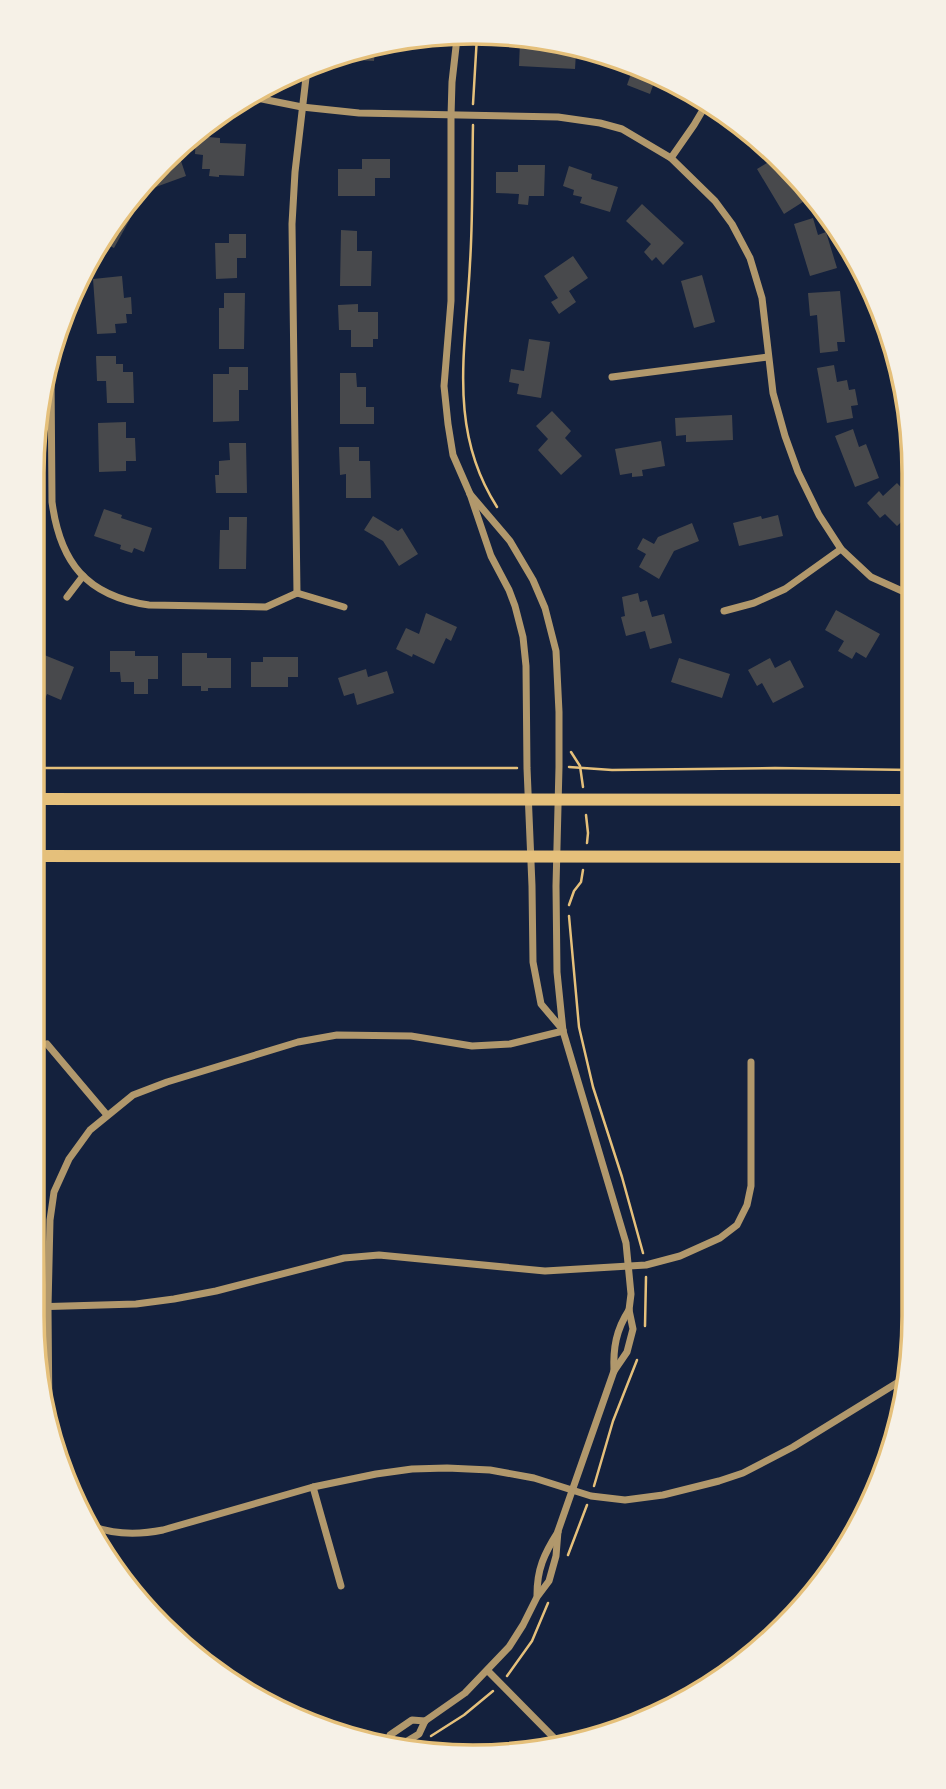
<svg xmlns="http://www.w3.org/2000/svg" width="946" height="1789" font-family="'Alegreya Sans',sans-serif">
  <style>
    .building { fill: #48494c }
    .lines { fill: none; stroke-linecap: round; stroke-linejoin: round }
    .path { stroke: #e5c07b; stroke-width: 2.5 }
    .minor { stroke: #b1986c; stroke-width: 7 }
    .secondary { stroke: #e5c07b; stroke-width: 12 }
    .rim { fill: none; stroke: #e5c07b; stroke-width: 3.5 }
  </style>
  <rect width="100%" height="100%" fill="#14213d"/>
  <g class="building">
    <polygon points="520,41 537,42 576,52 575,69 519,66"/>
    <polygon points="375,49 374,61 357,60 357,51"/>
    <polygon points="633,68 657,74 650,94 627,85"/>
    <polygon points="196,136 220,138 220,143 246,144 244,176 219,175 219,177 209,176 210,169 202,169 203,155 195,154"/>
    <polygon points="180,143 185,156 180,158 186,176 153,188 151,182"/>
    <polygon points="778,156 792,179 795,177 803,186 799,188 806,200 784,214 757,169"/>
    <polygon points="362,159 390,159 390,178 375,178 375,196 338,196 338,169 362,169"/>
    <polygon points="518,165 545,165 544,196 529,196 528,205 518,204 519,194 496,193 496,172 518,172"/>
    <polygon points="569,166 592,174 591,179 618,187 610,212 580,203 582,197 573,195 574,190 563,186"/>
    <polygon points="642,204 684,243 663,265 656,257 652,261 644,252 651,244 626,221"/>
    <polygon points="125,216 130,219 114,248 104,243"/>
    <polygon points="813,218 818,235 826,232 837,268 810,276 794,224"/>
    <polygon points="341,230 357,231 357,251 372,251 371,286 340,286"/>
    <polygon points="229,234 246,234 246,258 237,258 237,278 216,279 215,243 229,243"/>
    <polygon points="573,256 588,278 569,291 576,302 559,314 551,302 558,298 544,276"/>
    <polygon points="702,275 715,322 694,328 681,281"/>
    <polygon points="122,276 124,298 131,297 132,314 126,314 127,323 115,324 116,333 97,334 93,279"/>
    <polygon points="840,291 845,342 837,342 838,351 820,353 817,315 810,316 808,293"/>
    <polygon points="224,293 245,293 244,349 219,349 219,308 224,308"/>
    <polygon points="358,304 358,312 378,312 378,339 373,339 373,347 351,347 351,330 339,330 338,305"/>
    <polygon points="529,339 550,342 541,398 517,394 519,384 509,382 511,369 524,371"/>
    <polygon points="96,356 116,356 116,364 123,364 123,372 133,372 134,403 107,403 106,381 97,381"/>
    <polygon points="834,365 837,382 847,380 849,390 855,389 858,405 851,406 853,418 827,423 817,368"/>
    <polygon points="229,367 248,367 248,390 239,390 239,421 213,422 213,374 229,374"/>
    <polygon points="340,373 356,373 357,387 366,387 366,407 374,407 374,424 340,424"/>
    <polygon points="552,411 571,431 565,438 582,456 561,475 538,450 548,439 536,426"/>
    <polygon points="732,415 733,440 686,442 686,435 676,436 675,418"/>
    <polygon points="126,422 126,438 135,438 136,461 126,461 126,471 99,472 98,423"/>
    <polygon points="853,429 859,447 866,444 879,478 855,487 835,436"/>
    <polygon points="661,441 665,466 642,470 643,476 632,477 632,473 620,475 615,449"/>
    <polygon points="229,443 246,443 247,493 216,493 215,475 219,475 219,461 230,460"/>
    <polygon points="339,447 359,447 359,461 370,461 371,498 346,498 346,474 340,475"/>
    <polygon points="897,483 911,498 911,513 897,526 885,514 880,518 867,503 879,491 883,496"/>
    <polygon points="104,509 122,515 121,518 152,528 144,552 134,548 132,553 120,549 121,545 94,536"/>
    <polygon points="778,515 783,536 739,546 733,523 761,516 762,519"/>
    <polygon points="373,516 398,531 402,528 418,554 399,566 383,541 364,530"/>
    <polygon points="229,517 247,517 246,569 219,569 220,530 229,530"/>
    <polygon points="692,523 699,541 674,551 659,579 639,567 646,554 637,549 643,538 654,544 658,537"/>
    <polygon points="638,593 640,602 647,600 652,617 664,614 672,643 650,649 645,631 626,636 621,617 625,616 622,597"/>
    <polygon points="836,610 880,634 866,658 856,652 852,659 838,651 844,641 825,630"/>
    <polygon points="426,613 457,627 451,641 446,638 434,664 413,654 412,657 396,649 406,628 419,634"/>
    <polygon points="32,650 74,667 61,700 47,694 44,701 32,696 32,686 39,669 32,666"/>
    <polygon points="110,651 135,651 135,656 158,656 158,679 148,679 148,694 134,694 134,682 121,682 120,672 110,672"/>
    <polygon points="182,653 207,653 207,658 231,658 231,688 208,688 208,691 201,691 201,686 182,686"/>
    <polygon points="263,657 298,657 298,677 288,677 288,687 251,687 251,662 263,662"/>
    <polygon points="679,658 730,674 722,698 671,682"/>
    <polygon points="770,658 775,668 790,660 804,687 773,703 762,683 757,686 748,670"/>
    <polygon points="366,669 368,677 387,671 394,693 357,705 354,693 344,696 338,678"/>
  </g>
  <g class="lines">
    <g class="path">
      <polyline points="473,104 477,36"/>
      <path d="M473,125c-1,46 0,92 -3,138 -4,86 -23,166 27,244"/>
      <polyline points="571,752 580,766 583,787"/>
      <polyline points="569,767 612,770 775,768 912,770"/>
      <polyline points="32,768 517,768"/>
      <polyline points="586,815 588,833 587,843"/>
      <polyline points="569,905 574,891 581,882 583,870"/>
      <polyline points="569,916 579,1027 593,1087 622,1177 643,1253"/>
      <polyline points="645,1326 646,1277"/>
      <polyline points="594,1486 613,1421 637,1360"/>
      <polyline points="568,1555 587,1505"/>
      <polyline points="507,1676 532,1641 548,1603"/>
      <polyline points="431,1736 464,1715 493,1691"/>
    </g>
    <g class="minor">
      <polyline points="457,38 452,82 451,116 451,301 444,386 448,424 453,455 470,494 491,556 509,590 515,606 523,637 526,666 527,768 532,886 533,962 541,1004 563,1030"/>
      <polyline points="257,98 302,107 359,113 558,117 600,123 622,129 671,158 715,201 732,224 750,258 762,298 773,393 785,436 798,472 819,515 841,549 871,577 911,595"/>
      <polyline points="671,158 694,125 707,103"/>
      <path d="M51,374l1,128c8,60 34,94 97,103l117,2 31,-14"/>
      <polyline points="612,377 768,357"/>
      <polyline points="297,593 292,224 295,172 307,69"/>
      <polyline points="297,593 344,607"/>
      <polyline points="67,597 83,576"/>
      <polyline points="724,611 754,603 785,589 841,549"/>
      <polyline points="47,1044 107,1115"/>
      <polyline points="32,1307 136,1304 174,1299 216,1291 344,1258 379,1255 545,1271 646,1265 680,1256 720,1238 737,1225 747,1205 751,1186 751,1062"/>
      <path d="M614,1371c-1,-23 2,-41 15,-61"/>
      <polyline points="49,1422 48,1307 50,1220 54,1192 69,1159 90,1130 133,1095 167,1082 298,1042 337,1035 411,1036 472,1046 510,1044 563,1031"/>
      <polyline points="313,1487 341,1586"/>
      <path d="M91,1526c24,9 47,9 72,4l150,-43 63,-13 36,-5 35,-1 43,2 44,8 57,18 34,4 38,-5 56,-14 24,-8 50,-26 112,-69"/>
      <path d="M537,1595c0,-26 7,-41 21,-63"/>
      <polyline points="488,1671 559,1743"/>
      <polyline points="387,1745 390,1735 412,1720 425,1721"/>
      <polyline points="399,1746 419,1734 425,1721 465,1693 509,1647 523,1625 537,1597 549,1581 556,1556 558,1531 614,1371 627,1352 633,1329 629,1310 631,1294 626,1243 563,1031 557,972 556,886 559,767 559,712 556,651 545,608 533,580 510,541 470,494"/>
    </g>
    <g class="secondary">
      <polyline points="32,799 912,800"/>
      <polyline points="32,856 912,857"/>
    </g>
  </g>
  <path d="M0 0H946V1789H0ZM473 44H473A429 429 0 0 1 902 473V1316A429 429 0 0 1 473 1745H473A429 429 0 0 1 44 1316V473A429 429 0 0 1 473 44Z" fill="#f6f1e7" fill-rule="evenodd"/>
  <path class="rim" d="M473 44H473A429 429 0 0 1 902 473V1316A429 429 0 0 1 473 1745H473A429 429 0 0 1 44 1316V473A429 429 0 0 1 473 44Z"/>
</svg>
